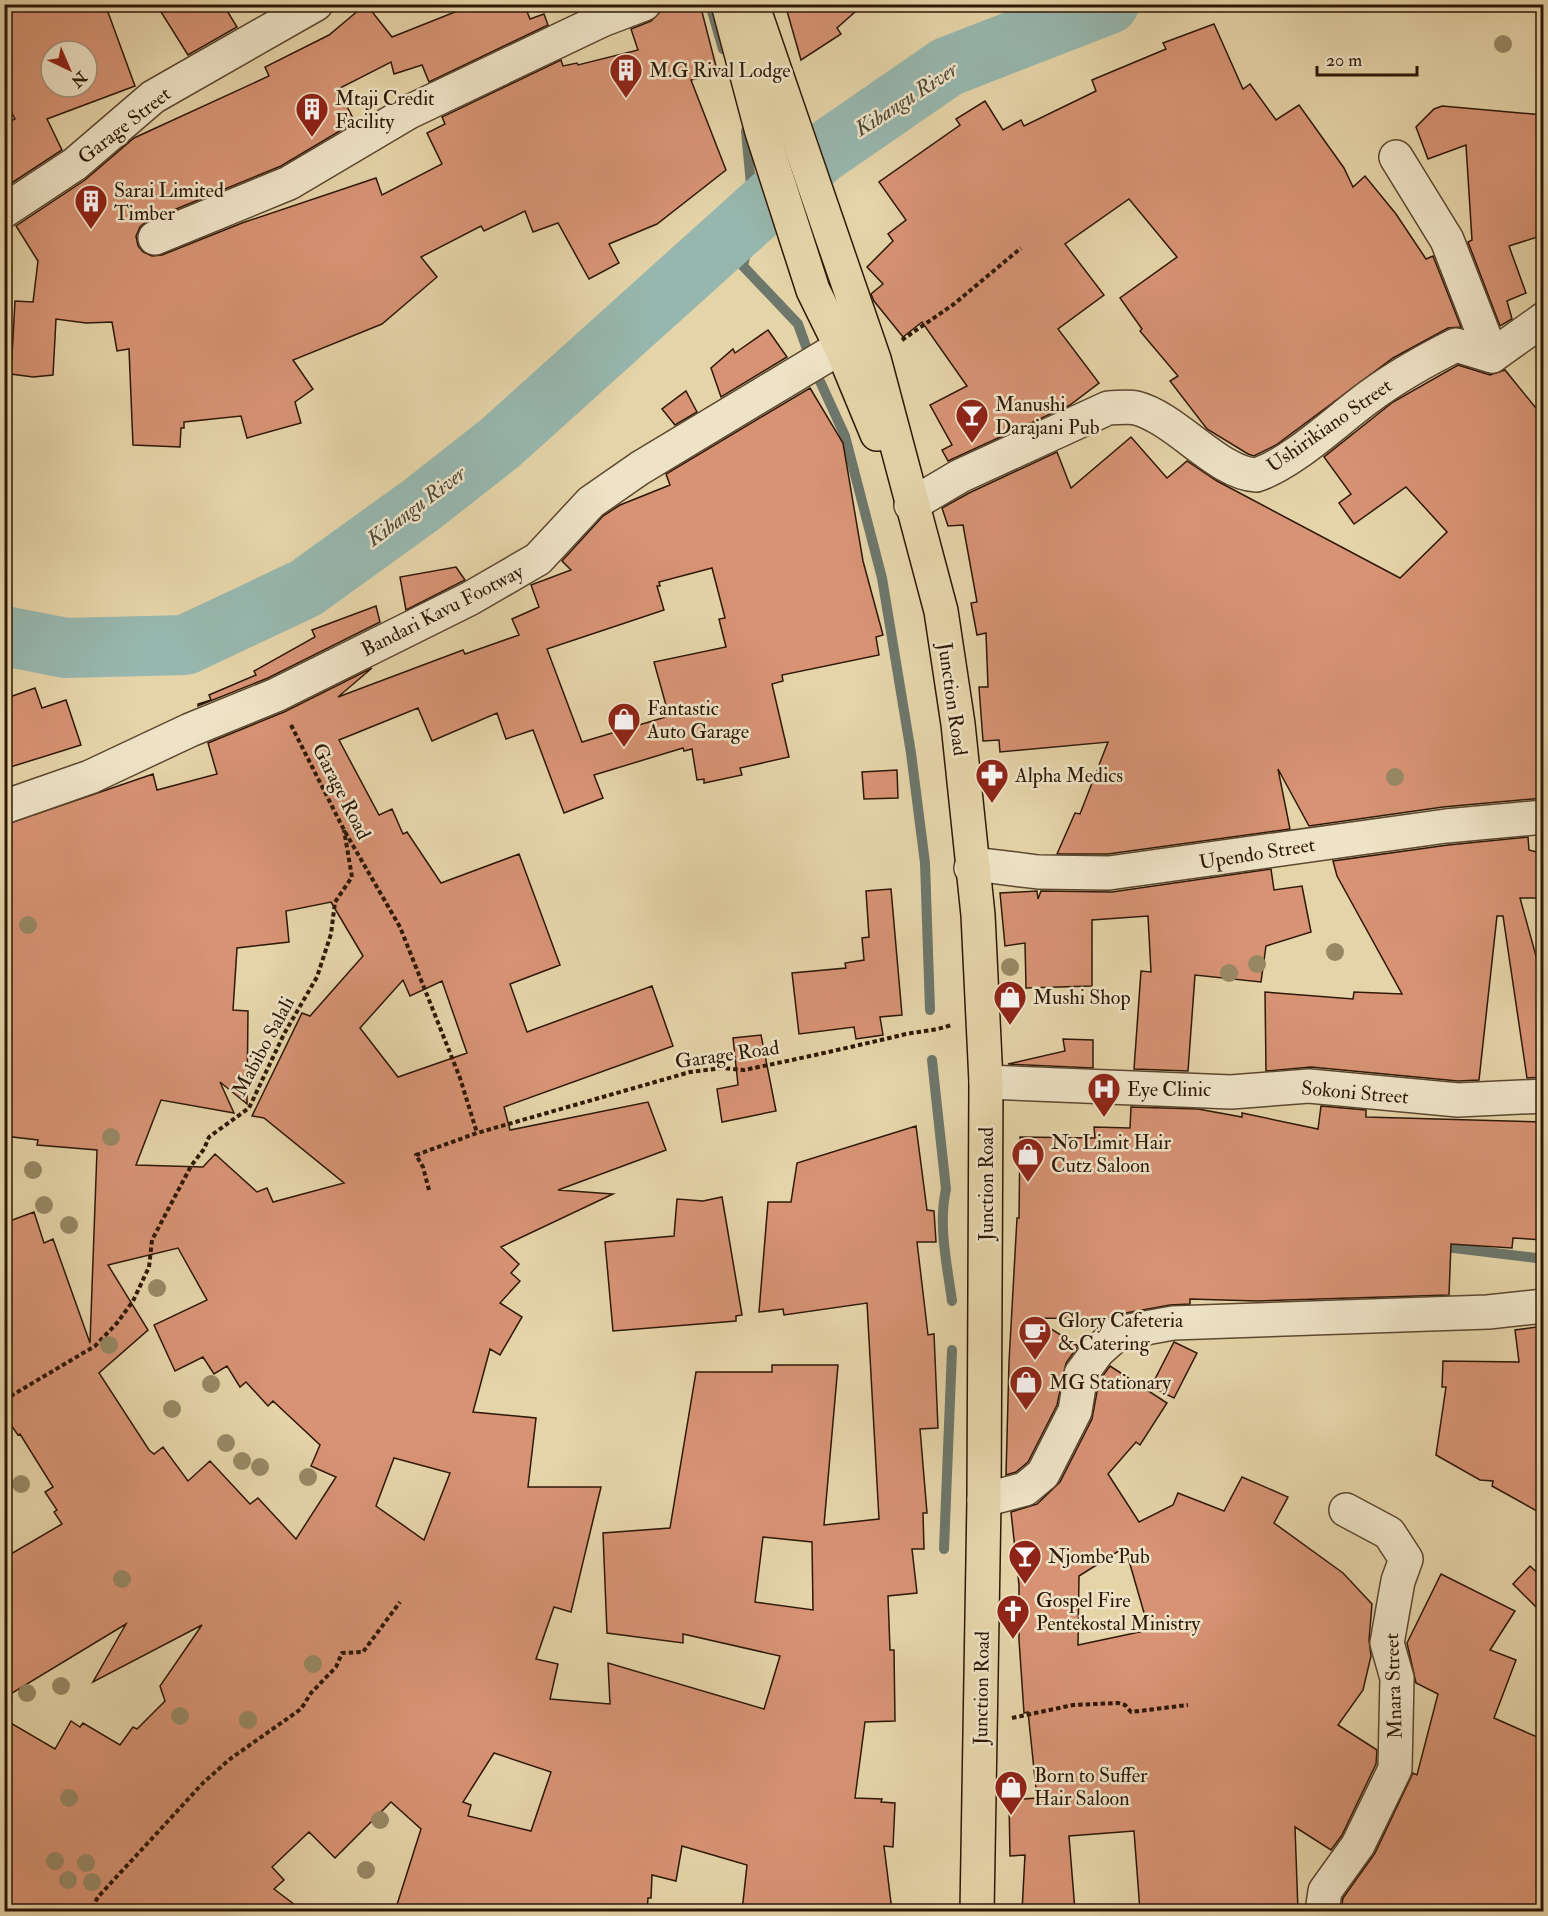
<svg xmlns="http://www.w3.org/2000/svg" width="1548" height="1916" font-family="'IM FELL Double Pica',serif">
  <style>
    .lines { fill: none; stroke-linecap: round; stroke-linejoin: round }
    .stream { stroke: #6d776b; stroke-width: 10 }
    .river { stroke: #97b7ae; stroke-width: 60 }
    .building { fill: #d79374; stroke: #2e1807; stroke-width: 1.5; fill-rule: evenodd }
    .minor-casing { stroke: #5c472f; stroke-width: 36 }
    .major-casing { stroke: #2e1807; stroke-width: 36 }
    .path { stroke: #2e1807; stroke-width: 4; stroke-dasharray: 4.5 3; stroke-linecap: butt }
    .minor { stroke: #eee3c6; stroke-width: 33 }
    .major { stroke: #e5d4a8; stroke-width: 33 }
    .tree { fill: #978864 }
    .labels { text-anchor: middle; stroke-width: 5; stroke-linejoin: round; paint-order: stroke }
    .poi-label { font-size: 20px; fill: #2e1807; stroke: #eee3c6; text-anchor: start }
    .street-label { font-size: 20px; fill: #2e1807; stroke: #eee3c6 }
    .water-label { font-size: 21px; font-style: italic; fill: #4e4839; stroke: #eee3c6 }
  </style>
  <rect width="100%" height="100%" fill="#e5d4a8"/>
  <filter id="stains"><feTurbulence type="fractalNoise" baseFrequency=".00333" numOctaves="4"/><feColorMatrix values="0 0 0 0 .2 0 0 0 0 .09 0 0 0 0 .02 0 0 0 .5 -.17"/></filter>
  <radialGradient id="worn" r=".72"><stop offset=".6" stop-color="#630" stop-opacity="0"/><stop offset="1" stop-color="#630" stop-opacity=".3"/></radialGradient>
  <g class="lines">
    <g class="stream">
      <polyline points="710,4 723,49"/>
      <polyline points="746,131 754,217 743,266 798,324 813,366 845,436 882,578 911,753 925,863 930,1010"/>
      <path d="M932,1060l14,129c-8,37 1,75 6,112"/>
      <polyline points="1437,1246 1544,1259"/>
      <polyline points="944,1549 952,1350"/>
    </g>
    <polyline class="river" points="4,636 66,648 185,645 306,588 421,505 500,443 821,154 947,67 1109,4"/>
  </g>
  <g class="building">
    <path d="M4,4h101l30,82 -88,33 15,31 -58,38v-64l11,-5 -11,-21zM51,51h36v36h-36z"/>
    <polygon points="156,4 223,4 237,27 188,55"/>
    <polygon points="366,4 392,37 475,4 524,4 530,19 544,14 548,25 429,82 422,65 394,74 391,62 338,89 355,122 281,166 147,221 140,227 136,236 138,246 143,252 152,256 162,255 242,223 376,178 382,195 442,164 427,133 445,124 442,117 561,60 563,66 577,63 578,65 638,50 631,29 651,21 661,11 680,4 700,4 718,74 691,80 726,170 657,224 609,244 619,263 589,279 558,223 533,232 525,211 484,231 481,226 421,257 437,277 382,324 293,360 313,389 295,402 301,423 247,438 241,416 184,422 184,428 181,428 180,447 133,445 129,349 117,351 112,322 86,323 56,319 53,375 33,377 11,374 15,301 33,302 38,261 16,226 85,180 134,138 269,76 265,67 329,35"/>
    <polygon points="785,4 864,4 837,28 841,34 801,60"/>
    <polygon points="1214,24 1243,89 1250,84 1276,120 1299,105 1344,168 1353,187 1365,176 1396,214 1426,259 1433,256 1461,327 1448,328 1393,358 1276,445 1254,456 1248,454 1207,429 1170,381 1178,376 1140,331 1142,329 1120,298 1177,257 1129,199 1065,244 1104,295 1058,329 1099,383 1070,405 948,461 942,450 952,445 930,405 967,386 922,322 903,337 874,301 871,294 883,284 867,267 893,241 888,234 906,220 879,182 960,125 956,119 985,101 1003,130 1021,120 1024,126 1096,91 1092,80 1166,49 1163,43"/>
    <polygon points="1442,106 1544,115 1544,235 1509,246 1526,293 1507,301 1512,319 1500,326 1468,242 1472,240 1466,145 1428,159 1416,127 1434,109"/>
    <polygon points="768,330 787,357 721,397 711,368 733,349 735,353"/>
    <polygon points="1458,365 1490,375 1505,370 1544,418 1544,798 1443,807 1309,826 1278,769 1290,829 1108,854 1057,854 1075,813 1080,814 1108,742 1000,752 999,740 983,741 979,687 988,687 986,633 977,635 971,603 977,602 963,525 948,526 942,508 969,493 1057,452 1071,488 1131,437 1167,478 1187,461 1217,481 1400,578 1447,532 1406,487 1354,524 1339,503 1351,494 1324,457 1393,402"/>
    <path d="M810,388l33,55 20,118 20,74 -7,2 3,18 -97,20 1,6 -11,3 17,73 -49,11 2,7 -38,8v-4l-7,1 -5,-31 -8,2 -1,-3 -89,27 9,23 -39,15 -31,-83 -27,9 -9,-26 -65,28 -14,-33 -79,32 40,75 13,-6 11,25 4,-2 34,51 78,-29 41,111 -50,19 17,48 125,-46 21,60 -169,61 6,23 138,-28 18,48 -108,40 55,4 -112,53 18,17 -8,9 9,8 -20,22 22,14 -22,38 -10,-6 -17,63 63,6 -8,69h73l-30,125 -17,-5 -18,52 22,5 -8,35 60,5 -2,-41 156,46 16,-53 -97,-22v9l-76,-10 -4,-100 67,-5 26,-156h76v-7h66l-14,160 55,-6 -12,-216 -83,12 -1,-6 -24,3 9,-110h23l6,-39 119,-37 11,84 7,1 2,31h-19l11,93 6,-1 4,94 -18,1 7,84h-4l1,36h-12l5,44 -29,3 2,54h4l1,71 -30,1 -10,76 27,1 -1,3 14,1 -2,44 -9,-1 8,65h-150l5,-46 -65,-19 -6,35 -24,-6 -1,23h-3l-1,13h-252l26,-82 -30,-27 -56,56 -26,-26 -37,35 12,13 -10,9 29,22h-299v-192l51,30 16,-28 9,6 3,-4 37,22 13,-18 4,2 28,-28 -5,-15 42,-61 -109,57 33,-58 -122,74v-140l58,-34 -8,-12 3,-2 -12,-18 8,-5 -33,-53 -2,1 -14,-20v-192l30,-11 10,31 9,-4 37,104 7,-193 -60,-5 1,-5 -34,-4v-311l149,-51 4,16 60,-16 -9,-31 76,-31 88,-44 -34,29 125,-47 2,4 54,-19 -7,-16 27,-12 -8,-22 40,-15 -9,-9 41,-45 17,-11 50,-20 -4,-11zM712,568l13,50 -6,1 7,28 -72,15 15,54 -87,26 -35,-93 117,-39 -7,-24h3l-1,-4zM331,902l32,54 -53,60 -8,-3 -50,103 12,2 80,65 -71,19 -6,-14 -10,4 -42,-38 -12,13 -67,-2 25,-65 73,13 -14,-31 27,22 1,-93 -15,-1 4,-62 52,-6 -3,-31zM403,980l7,16 32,-15 25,72 -69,24 -38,-49zM178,1248l29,52 -53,25 21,46 28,-14 11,17 13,-8 13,21 6,-5 22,24 5,-5 47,44 -9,21 25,11 -40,62 -38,-41 -8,6 -40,-43 -22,20 -25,-34 -9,7 -5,-4 -50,-77 49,-43 -40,-65zM394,1458l56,15 -26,67 -48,-34zM763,1537l49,5 1,68 -58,-8zM494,1753l57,19 -20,59 -63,-15 3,-11 -8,-3z"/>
    <polygon points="686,391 697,412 675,425 662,409"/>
    <polygon points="456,567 465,580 406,610 400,577"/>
    <polygon points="376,606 380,622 268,678 198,706 198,704 211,700 209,695 256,675 254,671 315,637 312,630"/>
    <polygon points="35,688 42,708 66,700 81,745 4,769 4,699"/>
    <polygon points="897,770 898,798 864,799 862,772"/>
    <polygon points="1528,837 1529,850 1544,854 1544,898 1520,898 1544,985 1544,1077 1527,1078 1503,916 1497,916 1479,1080 1458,1081 1311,1067 1266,1071 1265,992 1353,999 1354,992 1402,994 1337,876 1333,861 1448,845"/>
    <polygon points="1271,869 1274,890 1302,886 1311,932 1266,946 1261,982 1195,975 1188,1071 1134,1069 1141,971 1151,972 1148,916 1092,920 1092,986 1026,988 1025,943 1005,946 1000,893 1037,891 1038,899 1041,891 1112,892"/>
    <polygon points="891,889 902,1015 880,1017 883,1035 856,1039 854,1027 799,1034 792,973 846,968 845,963 864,960 862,938 869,937 866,891"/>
    <polygon points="761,1035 776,1111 722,1122 717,1089 738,1085 733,1038"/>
    <polygon points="1063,1039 1093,1040 1093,1068 1008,1064 1065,1051"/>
    <polygon points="1321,1106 1366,1110 1366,1117 1544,1122 1544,1240 1513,1238 1512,1248 1451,1244 1449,1295 1257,1301 1190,1299 1190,1304 1170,1305 1115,1315 1106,1319 1034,1318 1078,1346 1066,1363 1057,1405 1028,1462 1016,1472 1006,1475 1009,1362 1017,1218 1019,1218 1020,1137 1095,1138 1094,1127 1130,1128 1131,1107 1198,1109 1242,1117 1242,1113 1318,1129"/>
    <polygon points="722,1197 742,1315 736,1316 736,1321 613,1331 605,1242 674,1236 677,1199 703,1201"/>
    <polygon points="1544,1326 1544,1515 1492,1486 1493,1481 1480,1480 1436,1455 1446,1387 1442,1387 1443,1361 1519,1362 1515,1330"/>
    <polygon points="1174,1342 1197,1353 1174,1398 1151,1387"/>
    <path d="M1110,1366l57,37 -27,42 -4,-3 -28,32 31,48 34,-17 5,-12 46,18 18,-34 46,20 -14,26 69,50 29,31 -3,36 2,16 -8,34 -25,35 39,25 -1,14 -34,71 -11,15 -36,-23 3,84h-158l-6,-80 -65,5 6,75h-53l3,-56 -15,1 -1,-56 28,-2 -9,-86 -4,1 -5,-73v-55l-8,-73 26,-8 23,-22 32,-63 7,-38zM1125,1547l24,83 -71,15 1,-69z"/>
    <polygon points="1530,1566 1544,1579 1544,1615 1513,1584"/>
    <polygon points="1441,1574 1515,1611 1490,1650 1516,1660 1494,1718 1544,1740 1544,1911 1341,1911 1343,1898 1375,1853 1413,1773 1417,1775 1438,1694 1416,1683 1407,1643"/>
  </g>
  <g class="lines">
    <defs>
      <g id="minor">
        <polyline points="1396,157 1447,240 1492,356"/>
        <polyline points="4,211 75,164 153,97 316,4"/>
        <polyline points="155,238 289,183 409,112 602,20 644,4"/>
        <path d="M911,505l49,-29 148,-68c9,0 20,-2 28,0 40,10 83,66 120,67 38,-12 84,-58 117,-81 26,-19 55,-35 83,-49l36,11 52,-37"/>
        <polyline points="4,807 90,777 190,730 276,695 469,599 538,559 591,502 640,468 841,347"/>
        <polyline points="971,868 982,865 1038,872 1109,873 1446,826 1544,817"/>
        <polyline points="986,1082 1231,1092 1309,1086 1458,1100 1544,1096"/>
        <polyline points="984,1500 1025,1489 1043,1474 1075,1411 1081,1374 1098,1351 1118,1333 1173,1323 1488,1312 1544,1306"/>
        <polyline points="1322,1912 1325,1891 1358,1845 1395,1769 1397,1678 1387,1643 1398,1581 1406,1559 1389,1533 1346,1510"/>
      </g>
      <g id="major">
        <polyline points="728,4 762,132 813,290 841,347 877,434"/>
        <polyline points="752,4 874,359 941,611 958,724 978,915 986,1082 984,1500 977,1912"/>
      </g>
    </defs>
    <use href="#minor" class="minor-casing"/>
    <use href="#major" class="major-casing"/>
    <g class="path">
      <polyline points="902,340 954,304 1021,248"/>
      <polyline points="291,725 344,830 400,927 460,1078 477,1133"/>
      <path d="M429,1190l-6,-23 -7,-12 61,-22 213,-61 33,-4 21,2c54,-11 108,-23 162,-36 15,-3 29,-3 45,-9"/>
      <polyline points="4,1400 95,1346 117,1323 133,1301 149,1267 152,1240 191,1166 204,1149 209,1137 249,1108 284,1034 317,977 331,934 335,902 352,877 344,830"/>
      <polyline points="1012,1718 1073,1705 1118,1703 1125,1705 1131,1712 1188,1705"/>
      <polyline points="86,1912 91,1910 98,1897 203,1783 230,1759 301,1709 311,1693 336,1667 342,1653 363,1652 400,1602"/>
    </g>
    <use href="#minor" class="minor"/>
    <use href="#major" class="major"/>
  </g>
  <g class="tree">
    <circle cx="1503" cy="44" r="9"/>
    <circle cx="1395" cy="777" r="9"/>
    <circle cx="28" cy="925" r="9"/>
    <circle cx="1335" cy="952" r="9"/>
    <circle cx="1257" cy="964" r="9"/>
    <circle cx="1010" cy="967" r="9"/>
    <circle cx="1229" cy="973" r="9"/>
    <circle cx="111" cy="1137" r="9"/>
    <circle cx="33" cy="1170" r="9"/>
    <circle cx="44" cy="1205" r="9"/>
    <circle cx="69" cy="1225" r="9"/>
    <circle cx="157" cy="1288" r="9"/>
    <circle cx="109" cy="1345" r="9"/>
    <circle cx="211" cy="1384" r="9"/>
    <circle cx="172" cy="1409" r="9"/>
    <circle cx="226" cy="1443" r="9"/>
    <circle cx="242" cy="1461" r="9"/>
    <circle cx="260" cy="1467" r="9"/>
    <circle cx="308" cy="1477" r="9"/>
    <circle cx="21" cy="1484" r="9"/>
    <circle cx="122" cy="1579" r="9"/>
    <circle cx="313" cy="1664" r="9"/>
    <circle cx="61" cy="1686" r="9"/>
    <circle cx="27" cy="1693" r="9"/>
    <circle cx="180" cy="1716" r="9"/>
    <circle cx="248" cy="1720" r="9"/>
    <circle cx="69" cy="1798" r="9"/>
    <circle cx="380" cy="1820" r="9"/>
    <circle cx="55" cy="1861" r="9"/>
    <circle cx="86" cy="1863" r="9"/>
    <circle cx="366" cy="1870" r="9"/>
    <circle cx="68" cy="1880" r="9"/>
    <circle cx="92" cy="1882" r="9"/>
  </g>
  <defs>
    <symbol id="building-pin" viewBox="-11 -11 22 30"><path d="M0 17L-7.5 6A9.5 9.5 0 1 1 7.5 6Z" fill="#8f2418" stroke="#eee3c6"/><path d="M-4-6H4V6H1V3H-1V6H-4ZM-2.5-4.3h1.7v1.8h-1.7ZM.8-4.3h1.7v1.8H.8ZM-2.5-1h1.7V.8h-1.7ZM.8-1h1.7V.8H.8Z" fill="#fff"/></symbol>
    <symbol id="bar-pin" viewBox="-11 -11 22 30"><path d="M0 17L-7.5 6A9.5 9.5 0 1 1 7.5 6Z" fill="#8f2418" stroke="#eee3c6"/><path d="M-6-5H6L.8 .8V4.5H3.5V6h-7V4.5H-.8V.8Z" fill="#fff"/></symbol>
    <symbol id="shop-pin" viewBox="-11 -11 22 30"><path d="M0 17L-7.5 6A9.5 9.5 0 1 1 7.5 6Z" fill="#8f2418" stroke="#eee3c6"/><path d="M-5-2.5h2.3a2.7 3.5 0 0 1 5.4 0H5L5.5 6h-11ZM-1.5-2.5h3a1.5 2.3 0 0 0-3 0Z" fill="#fff"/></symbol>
    <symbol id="pharmacy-pin" viewBox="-11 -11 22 30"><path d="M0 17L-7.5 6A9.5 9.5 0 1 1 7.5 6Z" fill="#8f2418" stroke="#eee3c6"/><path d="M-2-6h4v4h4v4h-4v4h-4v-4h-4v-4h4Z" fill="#fff"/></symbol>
    <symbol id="hospital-pin" viewBox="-11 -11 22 30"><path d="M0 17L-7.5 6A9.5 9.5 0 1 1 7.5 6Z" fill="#8f2418" stroke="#eee3c6"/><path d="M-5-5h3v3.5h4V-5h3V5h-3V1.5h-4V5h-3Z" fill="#fff"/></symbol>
    <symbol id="cafe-pin" viewBox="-11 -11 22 30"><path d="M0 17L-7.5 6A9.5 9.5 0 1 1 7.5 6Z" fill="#8f2418" stroke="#eee3c6"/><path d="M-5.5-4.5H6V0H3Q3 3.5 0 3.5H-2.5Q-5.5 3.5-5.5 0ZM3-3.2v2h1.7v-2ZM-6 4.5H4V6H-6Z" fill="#fff"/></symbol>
    <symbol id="church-pin" viewBox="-11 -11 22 30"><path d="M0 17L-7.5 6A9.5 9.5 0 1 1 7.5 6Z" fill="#8f2418" stroke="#eee3c6"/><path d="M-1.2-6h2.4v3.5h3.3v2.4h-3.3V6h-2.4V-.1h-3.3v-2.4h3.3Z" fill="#fff"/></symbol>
  </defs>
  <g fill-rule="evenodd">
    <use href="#building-pin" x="607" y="51" width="38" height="52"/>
    <use href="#building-pin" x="293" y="90" width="38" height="52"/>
    <use href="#building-pin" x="72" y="182" width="38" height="52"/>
    <use href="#bar-pin" x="953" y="396" width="38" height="52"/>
    <use href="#shop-pin" x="605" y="700" width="38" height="52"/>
    <use href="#pharmacy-pin" x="973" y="756" width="38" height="52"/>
    <use href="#shop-pin" x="991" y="978" width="38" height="52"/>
    <use href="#hospital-pin" x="1085" y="1070" width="38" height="52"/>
    <use href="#shop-pin" x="1009" y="1135" width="38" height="52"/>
    <use href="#cafe-pin" x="1016" y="1313" width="38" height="52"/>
    <use href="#shop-pin" x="1007" y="1363" width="38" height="52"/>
    <use href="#bar-pin" x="1006" y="1537" width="38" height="52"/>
    <use href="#church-pin" x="994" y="1592" width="38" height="52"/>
    <use href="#shop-pin" x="992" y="1768" width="38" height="52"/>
  </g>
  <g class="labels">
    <g class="poi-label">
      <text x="649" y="77">M.G Rival Lodge</text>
      <text x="335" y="105">Mtaji Credit<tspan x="335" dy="23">Facility</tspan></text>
      <text x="114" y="197">Sarai Limited<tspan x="114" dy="23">Timber</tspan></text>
      <text x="995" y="411">Manushi<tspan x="995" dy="23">Darajani Pub</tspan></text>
      <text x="647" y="715">Fantastic<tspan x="647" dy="23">Auto Garage</tspan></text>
      <text x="1015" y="782">Alpha Medics</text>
      <text x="1033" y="1004">Mushi Shop</text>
      <text x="1127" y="1096">Eye Clinic</text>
      <text x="1051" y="1149">No Limit Hair<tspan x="1051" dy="23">Cutz Saloon</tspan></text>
      <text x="1058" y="1327">Glory Cafeteria<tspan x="1058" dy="23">&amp; Catering</tspan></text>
      <text x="1049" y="1389">MG Stationary</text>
      <text x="1048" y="1563">Njombe Pub</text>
      <text x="1036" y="1607">Gospel Fire<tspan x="1036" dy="23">Pentekostal Ministry</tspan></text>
      <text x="1034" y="1782">Born to Suffer<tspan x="1034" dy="23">Hair Saloon</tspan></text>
    </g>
    <g class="street-label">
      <text transform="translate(124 125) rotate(-38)" y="7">Garage Street</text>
      <text transform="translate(1329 425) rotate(-35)" y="7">Ushirikiano Street</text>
      <text transform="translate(442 610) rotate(-27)" y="7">Bandari Kavu Footway</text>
      <text transform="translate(953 699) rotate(82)" y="7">Junction Road</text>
      <text transform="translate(342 791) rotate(63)" y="7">Garage Road</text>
      <text transform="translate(1257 853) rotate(-9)" y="7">Upendo Street</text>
      <text transform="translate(263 1046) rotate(-62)" y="7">Mabibo Salali</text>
      <text transform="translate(727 1054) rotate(-8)" y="7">Garage Road</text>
      <text transform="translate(1355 1092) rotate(5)" y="7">Sokoni Street</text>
      <text transform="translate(986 1184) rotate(-90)" y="7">Junction Road</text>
      <text transform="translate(1393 1686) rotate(-92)" y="7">Mnara Street</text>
      <text transform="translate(981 1688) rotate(-89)" y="7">Junction Road</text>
    </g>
    <g class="water-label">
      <text transform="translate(906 99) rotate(-33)" y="7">Kibangu River</text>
      <text transform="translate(416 506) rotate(-37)" y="7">Kibangu River</text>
    </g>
  </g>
  <rect width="1548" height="1916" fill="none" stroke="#e5d4a8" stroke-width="24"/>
  <rect x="6" y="6" width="1536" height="1904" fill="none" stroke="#2e1807" stroke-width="3"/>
  <rect x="12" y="12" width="1524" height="1892" fill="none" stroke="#2e1807" stroke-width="1.5"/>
  <g transform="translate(69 69) rotate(136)"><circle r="28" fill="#eee3c6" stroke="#a1927a" stroke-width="1.5"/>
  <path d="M0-4.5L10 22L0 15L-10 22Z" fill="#8f2418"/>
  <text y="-9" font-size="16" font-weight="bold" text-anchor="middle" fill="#2e1807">N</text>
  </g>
  <path d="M1317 66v9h100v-9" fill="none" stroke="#2e1807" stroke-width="3"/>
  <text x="1326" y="66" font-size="18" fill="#2e1807" stroke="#eee3c6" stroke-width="4.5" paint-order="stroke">20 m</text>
  <rect width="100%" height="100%" filter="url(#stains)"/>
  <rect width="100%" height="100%" fill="url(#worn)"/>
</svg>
